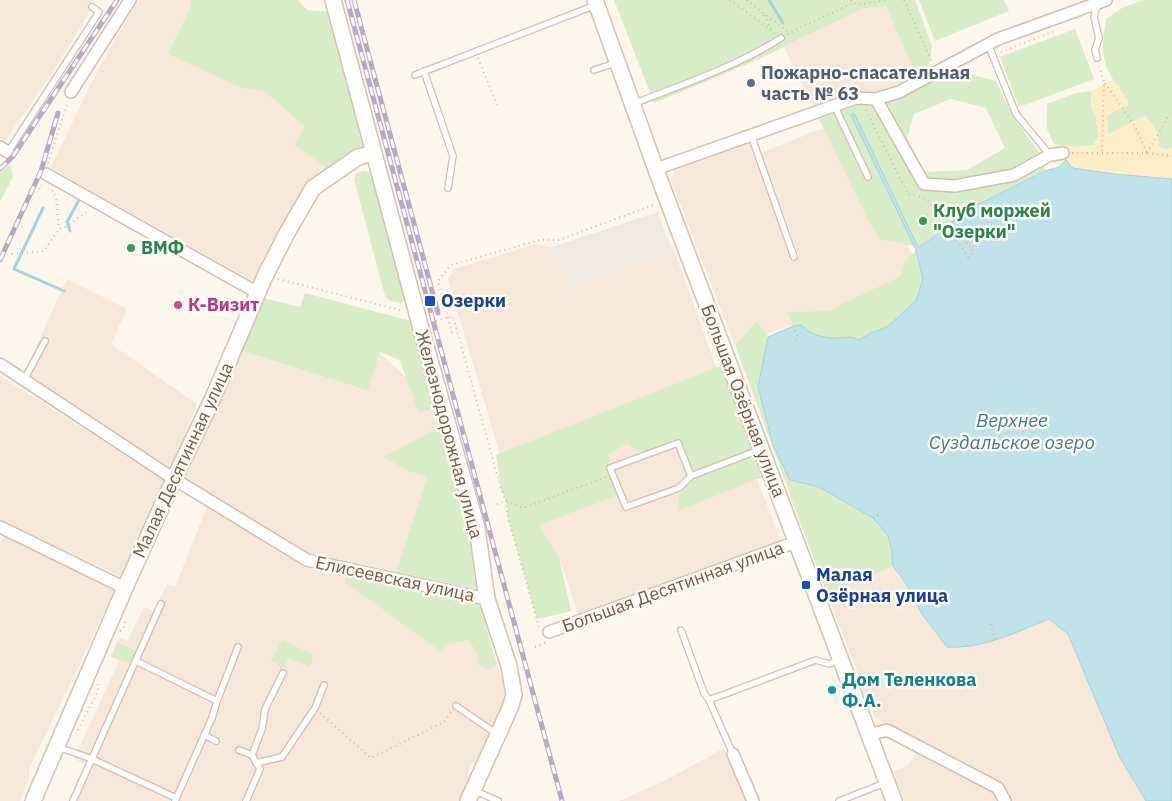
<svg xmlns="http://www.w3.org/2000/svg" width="1172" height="801" font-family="'IBM Plex Sans',sans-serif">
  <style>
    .residential { fill: #f5e8da }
    .industrial { fill: #efe9e4 }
    .green { fill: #d8ecc9; fill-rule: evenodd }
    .sand { fill: #fcefc7 }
    .water { fill: #bfe3e8; stroke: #a5d3da }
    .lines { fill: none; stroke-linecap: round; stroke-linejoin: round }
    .stream { stroke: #a5d3da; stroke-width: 3 }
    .lane-casing { stroke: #d1beb0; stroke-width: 8 }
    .street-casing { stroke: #d1beb0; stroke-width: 14 }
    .secondary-casing { stroke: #d6c0b0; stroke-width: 18 }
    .path { stroke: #d9b8a5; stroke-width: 2; stroke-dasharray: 1 4; stroke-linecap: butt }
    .lane { stroke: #fff; stroke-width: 5.5 }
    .street { stroke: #fff; stroke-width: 11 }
    .secondary { stroke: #fff; stroke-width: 15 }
    .rail-casing { stroke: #b9a8c9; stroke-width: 5 }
    .rail { stroke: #fffaf3; stroke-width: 3; stroke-dasharray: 9; stroke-linecap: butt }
    .service-dot { fill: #5c6f8a; stroke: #fffaf3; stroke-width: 2 }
    .leisure-dot { fill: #2e9e5b; stroke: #fffaf3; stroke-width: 2 }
    .transit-dot { fill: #1a4fb4; stroke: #fffaf3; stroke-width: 2 }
    .hotel-dot { fill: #d1479c; stroke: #fffaf3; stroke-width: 2 }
    .culture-dot { fill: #0f9aa8; stroke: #fffaf3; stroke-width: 2 }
    .labels { text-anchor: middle; stroke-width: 5; stroke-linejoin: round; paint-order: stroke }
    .service-label { font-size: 18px; font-weight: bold; fill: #4e5e75; stroke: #fffaf3; text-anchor: start }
    .leisure-label { font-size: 18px; font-weight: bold; fill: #27864d; stroke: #fffaf3; text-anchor: start }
    .transit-label { font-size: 18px; font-weight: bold; fill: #164399; stroke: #fffaf3; text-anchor: start }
    .hotel-label { font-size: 18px; font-weight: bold; fill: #b23c85; stroke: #fffaf3; text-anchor: start }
    .street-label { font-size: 18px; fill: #7a5c4d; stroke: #fffaf3 }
    .culture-label { font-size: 18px; font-weight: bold; fill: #0d838f; stroke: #fffaf3; text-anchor: start }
    .water-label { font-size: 19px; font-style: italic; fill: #437c86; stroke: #fffaf3 }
  </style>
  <rect width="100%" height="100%" fill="#fdf6ec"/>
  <g class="residential">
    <polygon points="0,0 93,0 96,2 50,76 5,141 0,138"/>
    <polygon points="138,0 196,0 242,88 264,91 305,127 330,170 308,184 253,281 50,168 98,70"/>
    <polygon points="886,6 916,76 880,92 853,92 813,106 784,47 856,12 859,9"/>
    <polygon points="833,124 873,175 917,264 910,283 735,345 671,181 674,170 748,142 756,156 793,259 799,257 761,153"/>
    <polygon points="536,244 552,247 567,290 674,251 757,479 781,541 578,614 559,557 533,566 448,279 454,269"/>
    <polygon points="67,279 127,309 111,344 197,404 172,469 23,375"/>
    <polygon points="240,350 367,391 379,352 438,407 443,425 410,472 427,477 396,572 309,553 182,476"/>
    <polygon points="0,376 165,480 122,577 0,521"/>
    <polygon points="788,492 873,518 899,577 906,584 922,614 947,647 963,647 995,640 1049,619 1068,634 1120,758 1146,801 1008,801 999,781 875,718"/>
    <polygon points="208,504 307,565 479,605 508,697 478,764 473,762 466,776 471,778 461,801 68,801 85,764 74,759 119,661 110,656 119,637 127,641 144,607 154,611 167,584 175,587"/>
    <polygon points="5,535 115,590 29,769 29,778 20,801 0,801 0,545"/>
    <polygon points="724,748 746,801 619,801 668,779"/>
    <polygon points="919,751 997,795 999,801 904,801 893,772 908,765"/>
  </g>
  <polygon class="industrial" points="658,212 666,236 674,251 567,290 552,247"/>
  <g class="green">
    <polygon points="191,0 298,0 307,10 333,12 366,135 364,145 330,170 294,145 305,127 264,91 242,88 168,54 190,9"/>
    <polygon points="614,0 915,0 932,46 929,69 916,76 886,6 859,9 856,12 748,64 654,103"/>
    <polygon points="919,0 1004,0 1009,11 935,41"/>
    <path d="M1144,0h28v148l-5,2 -8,-3 -14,-31 -37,19 -1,-20 21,-10c-2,-9 -8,-16 -14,-24 -14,-21 -12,-38 -8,-62l16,-11z"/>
    <polygon points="1075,29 1094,79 1019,107 1000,57"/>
    <path d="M954,70l42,11 16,34 29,40 4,16 -82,41 -30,26 -15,9 -64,-133 -2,1 62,131 -34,-7 -10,-15 -51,-105 38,-14 44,-9zM951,99l35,9 19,40 -38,22 -42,2 -18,-34 7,-24z"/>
    <polygon points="1091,91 1091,108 1096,116 1098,137 1094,145 1076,147 1054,144 1047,129 1047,104 1076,93"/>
    <polygon points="10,164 13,177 0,202 0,174"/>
    <polygon points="364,171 370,172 405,298 401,303 390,301 385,296 354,179 357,173"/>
    <path d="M916,250l7,27 -7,24 -29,26 -16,6 -12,7c-10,-5 -13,-2 -24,-2 -12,0 -26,-4 -34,-13l-8,1 -6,-14 41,-1 73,-35 3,-13z"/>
    <polygon points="305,293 411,321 438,407 419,413 400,360 380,352 368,391 240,350 263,298 300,307"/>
    <polygon points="757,321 768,337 758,387 792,481 819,487 873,518 888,536 892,552 893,566 827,594 735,345"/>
    <polygon points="723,365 764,479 757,479 677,511 680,494 691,476 678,443 644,455 627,444 609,454 610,468 621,494 539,525 559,557 571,611 537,619 508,518 506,501 501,489 496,455"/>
    <polygon points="443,425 468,525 477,589 396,572 427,477 410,472 384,457"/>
    <polygon points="346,573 479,602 497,666 488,669 479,665 476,650 468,640 449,644 440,651 345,582"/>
    <polygon points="282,640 314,655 309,667 289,658 284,667 271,661"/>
    <polygon points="118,643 136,650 130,664 112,656"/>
  </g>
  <path class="sand" d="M1113,80l14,19 2,6 -22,10 1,19 37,-18c9,9 15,18 14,31l8,3 5,-2v31l-58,-5 -41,-6 -3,-5 -11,4 -5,-23 22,3 18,-2 4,-8 -2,-21 -5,-8v-17z"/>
  <path class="water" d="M854,113l64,134 15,-9 30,-26 82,-41 14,-4 7,-7 7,8 41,6 58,5v622h-26l-26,-43 -52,-124 -19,-15c-33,13 -66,30 -102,28l-25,-33 -16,-30 -13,-18 -1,-14 -4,-16 -15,-18 -54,-31 -29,-7 -17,-35 -15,-58 10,-50 25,-11 8,-1c8,9 22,13 34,13 11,0 14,-3 24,2l12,-7 16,-6 29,-26 7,-22 -7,-29 -65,-135z"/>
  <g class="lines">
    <g class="stream">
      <polyline points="769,0 783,23"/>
      <polyline points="43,208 14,269 64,291"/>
      <polyline points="70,231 67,222 80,198"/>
    </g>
    <defs>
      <g id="lane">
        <polyline points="988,44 1016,114 1050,155"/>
        <polyline points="1097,58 1095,50 1099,38 1094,17 1098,2"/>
        <polyline points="594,70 616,63"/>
        <polyline points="424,71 453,156 448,188"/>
        <polyline points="415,75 596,5"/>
        <path d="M633,104c48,-19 105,-38 148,-66"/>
        <polyline points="834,105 868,177"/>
        <polyline points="751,135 794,257"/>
        <polyline points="8,152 99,12 92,7"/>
        <polyline points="24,380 45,341"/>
        <polyline points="691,476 678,443 610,468 626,507 679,488 691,476 759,450"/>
        <polyline points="681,630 704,693 709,700 816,660 829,664 839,660"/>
        <polyline points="136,661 217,701"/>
        <polyline points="709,700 733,754"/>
        <polyline points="456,706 497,734"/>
        <polyline points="204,735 216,741"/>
        <polyline points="58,747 92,759 176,798"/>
        <polyline points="239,750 252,755"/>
        <polyline points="256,763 282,757 315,708 324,685"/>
        <polyline points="473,790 498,801"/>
        <polyline points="73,801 161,604"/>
        <polyline points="175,801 212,718 217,701 238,647"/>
        <polyline points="246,801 260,769 252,755 262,729 265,709 283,673"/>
        <polyline points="839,801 885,783"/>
      </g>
      <g id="street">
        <polyline points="71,92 130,0"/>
        <polyline points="876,99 924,184 955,186 1014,175 1050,155 1063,153"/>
        <polyline points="0,147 8,152"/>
        <polyline points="656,169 856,98 876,99 899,92 998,39 1106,0"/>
        <polyline points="46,174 258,293"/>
        <polyline points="0,364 174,479 307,560 487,599"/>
        <polyline points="0,527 125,588"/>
        <polyline points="549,632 796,542"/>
        <polyline points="869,735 887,730 998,788 1005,801"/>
        <polyline points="733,754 753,801"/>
      </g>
      <g id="secondary">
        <polyline points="333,0 420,325 477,528 487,599 509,666 514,695 510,708 468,801"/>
        <polyline points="595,0 659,178 894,801"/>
        <polyline points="33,801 125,588 174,479 212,400 265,276 287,233 313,188 358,157 374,153"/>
      </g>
    </defs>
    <use href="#lane" class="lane-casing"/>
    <use href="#street" class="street-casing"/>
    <use href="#secondary" class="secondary-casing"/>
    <g class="path">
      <polyline points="730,0 775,33"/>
      <polyline points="747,0 764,14 789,32"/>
      <polyline points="851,0 853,3 863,4 887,0"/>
      <polyline points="904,0 932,62"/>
      <polyline points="764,15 771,29"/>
      <polyline points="787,34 853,3"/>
      <polyline points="1001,52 1057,30"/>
      <polyline points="478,58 497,105"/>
      <polyline points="1099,66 1104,82 1102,152"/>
      <polyline points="1105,83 1135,126 1147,153"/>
      <path d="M866,110l42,84c5,1 12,2 16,4 9,5 22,16 23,27l21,32 6,-4 -22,-33"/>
      <polyline points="1072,153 1147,153 1172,156"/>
      <polyline points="1147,153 1172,110"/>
      <polyline points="48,163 68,101"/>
      <polyline points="39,189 41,184"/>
      <polyline points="52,190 56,198 59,229"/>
      <polyline points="12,254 44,251 59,229 65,227 88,211"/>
      <polyline points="278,279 404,311"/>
      <polyline points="431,322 453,316 501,489 506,501 508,518 539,627"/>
      <polyline points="793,326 798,338 793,341"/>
      <polyline points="452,333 438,281 451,265 540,240 559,240 656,204"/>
      <polyline points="497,504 506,501 523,508 606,477"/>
      <polyline points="873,518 881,513"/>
      <polyline points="991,624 995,640"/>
      <polyline points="120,631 123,629 126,620"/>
      <polyline points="535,647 547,642"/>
      <polyline points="320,713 371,758 444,722 452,711"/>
      <polyline points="78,730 98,691 98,684"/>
    </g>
    <use href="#lane" class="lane"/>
    <use href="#street" class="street"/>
    <use href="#secondary" class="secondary"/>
    <defs>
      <g id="rail">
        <polyline points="347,0 562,801"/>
        <polyline points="354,0 438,313"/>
        <polyline points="0,169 13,156 117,0"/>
        <polyline points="0,260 41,171 58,113"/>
      </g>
    </defs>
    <use href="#rail" class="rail-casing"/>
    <use href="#rail" class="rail"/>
  </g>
  <circle class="service-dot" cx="751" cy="83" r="5"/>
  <g class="leisure-dot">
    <circle cx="923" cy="221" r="5"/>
    <circle cx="131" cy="248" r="5"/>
  </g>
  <g class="transit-dot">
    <rect x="424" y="295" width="12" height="12" rx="2.5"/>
    <rect x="801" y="580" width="10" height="10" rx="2.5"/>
  </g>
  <circle class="hotel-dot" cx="178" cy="305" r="5"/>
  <circle class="culture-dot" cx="832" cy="690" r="5"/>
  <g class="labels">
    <g class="service-label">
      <text x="761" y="79">Пожарно-спасательная<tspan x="761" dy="21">часть № 63</tspan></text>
    </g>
    <g class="leisure-label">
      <text x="933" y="217">Клуб моржей<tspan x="933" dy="21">"Озерки"</tspan></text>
      <text x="141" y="254">ВМФ</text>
    </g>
    <g class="transit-label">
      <text x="441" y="307">Озерки</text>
      <text x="816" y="581">Малая<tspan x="816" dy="21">Озёрная улица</tspan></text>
    </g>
    <g class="hotel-label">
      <text x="188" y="311">К-Визит</text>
    </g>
    <g class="street-label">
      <text transform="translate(743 401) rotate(69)" y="6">Большая Озёрная улица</text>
      <text transform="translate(449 434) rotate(75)" y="6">Железнодорожная улица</text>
      <text transform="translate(183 460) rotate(-65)" y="6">Малая Десятинная улица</text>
      <text transform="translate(395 579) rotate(12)" y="6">Елисеевская улица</text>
      <text transform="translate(673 587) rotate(-20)" y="6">Большая Десятинная улица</text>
    </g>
    <g class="culture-label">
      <text x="842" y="686">Дом Теленкова<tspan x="842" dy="21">Ф.А.</tspan></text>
    </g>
    <g class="water-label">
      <text x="1012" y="427">Верхнее<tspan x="1012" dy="22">Суздальское озеро</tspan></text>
    </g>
  </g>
</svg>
